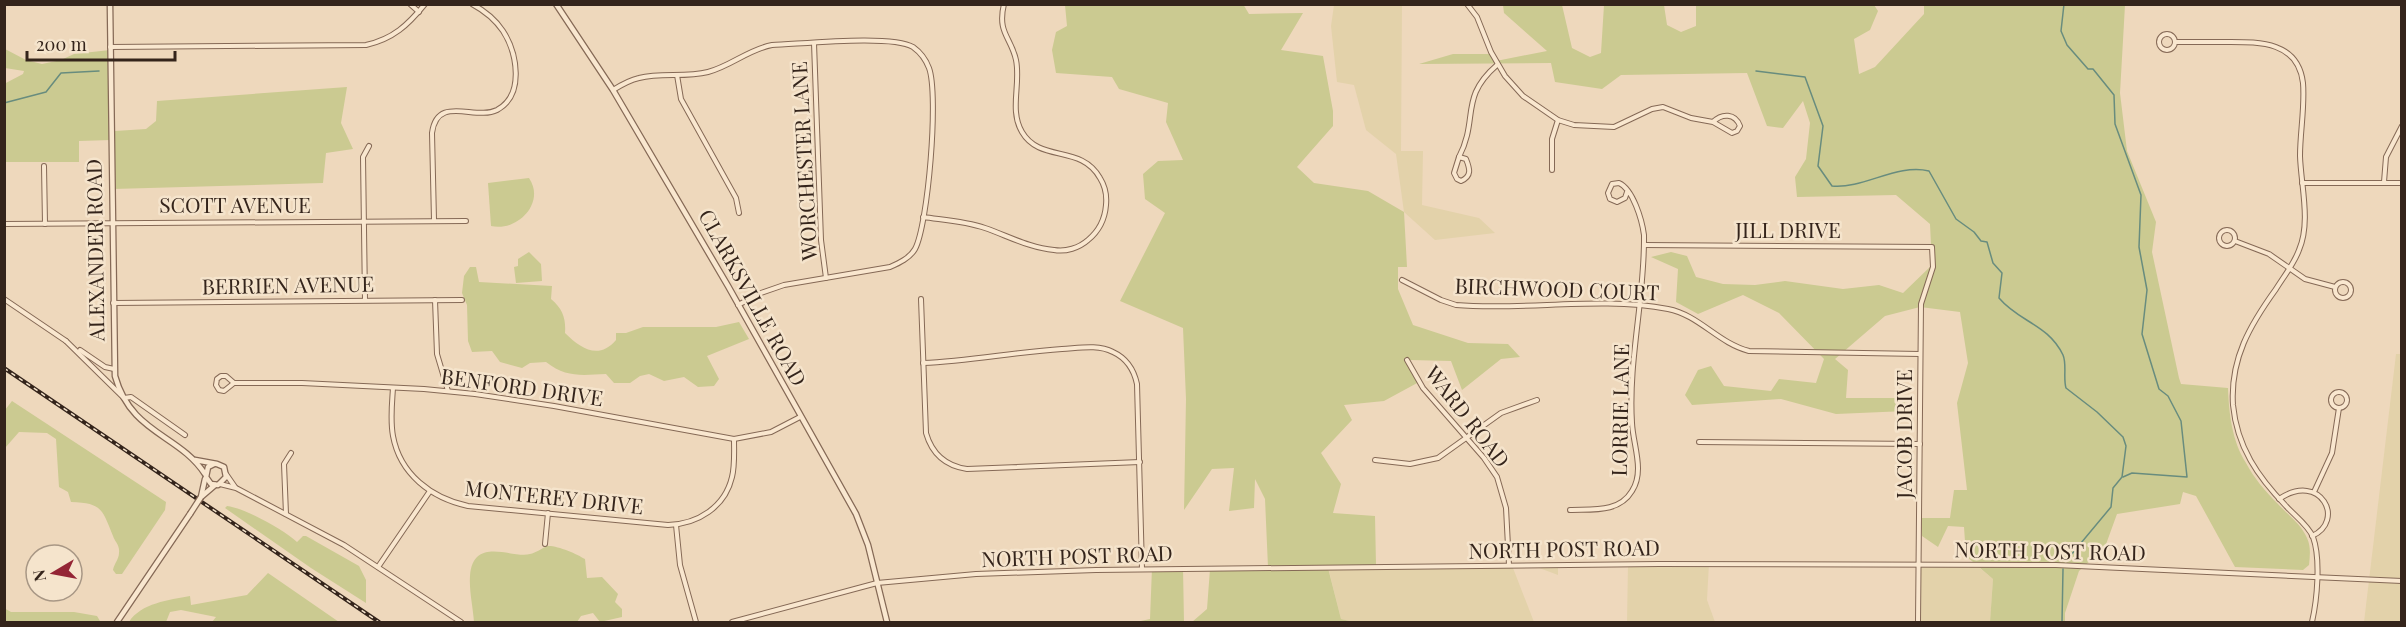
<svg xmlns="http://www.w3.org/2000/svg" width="2406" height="627" font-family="'Playfair Display',serif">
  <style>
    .farmland { fill: #e3d2aa }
    .green { fill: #cbca91 }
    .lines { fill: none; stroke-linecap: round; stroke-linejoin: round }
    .stream { stroke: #688c7e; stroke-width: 1.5 }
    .minor-casing { stroke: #856956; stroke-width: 6 }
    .tertiary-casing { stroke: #856956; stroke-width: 7 }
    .minor { stroke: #f9e7cf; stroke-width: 4 }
    .tertiary { stroke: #f9e7cf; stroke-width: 4.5 }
    .rail-casing { stroke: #34241b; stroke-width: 4 }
    .rail { stroke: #f5e4cc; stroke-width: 1.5; stroke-dasharray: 4.5; stroke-linecap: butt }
    .tertiary-bridge-casing { stroke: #856956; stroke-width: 7; stroke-linecap: butt }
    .tertiary-bridge { stroke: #f9e7cf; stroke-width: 4.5 }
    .labels { text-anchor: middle; stroke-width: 5; stroke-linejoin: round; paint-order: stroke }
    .street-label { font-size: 21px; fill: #34241b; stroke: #f5e4cc }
  </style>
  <rect width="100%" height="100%" fill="#eed8bc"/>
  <g class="farmland">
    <polygon points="1334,5 1402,5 1401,151 1423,151 1422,205 1479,218 1495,233 1435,240 1404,212 1396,154 1366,130 1354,85 1337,82 1331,26"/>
    <polygon points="2396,354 2401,354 2401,622 2364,622"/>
    <polygon points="1558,563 1558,575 1534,566 1513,568 1534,622 1354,622 1341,619 1328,567"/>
    <polygon points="1709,563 1707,600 1715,622 1627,622 1628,564"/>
    <polygon points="1920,565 1976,565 1993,579 1990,622 1918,622"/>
  </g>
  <g class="green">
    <polygon points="1243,4 1249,14 1303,13 1281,50 1323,56 1333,111 1333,126 1297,167 1314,183 1368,191 1404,212 1407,267 1398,267 1398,289 1413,325 1468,343 1508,344 1520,357 1501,359 1462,390 1451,361 1410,360 1419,382 1384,401 1344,405 1352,420 1321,453 1341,484 1333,513 1375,516 1376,565 1328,568 1341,619 1354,622 1192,622 1207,609 1210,569 1268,567 1265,499 1255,479 1254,508 1229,511 1234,468 1212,469 1184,510 1186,399 1183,328 1120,301 1165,213 1145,199 1143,174 1158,161 1183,160 1166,122 1168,103 1119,89 1112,77 1056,73 1052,50 1056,32 1067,26 1065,5"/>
    <path d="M1503,5h59l10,43 18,9 11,-4 3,-48h60l3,20 14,7 15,-6v-21h178l4,6 -8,19 -16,9 5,35 16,-7 49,-53v-9h201l-5,88 7,58 29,71 -4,30 27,126 2,6 47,4c1,26 4,53 18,75 8,15 19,28 31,40 10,11 24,21 30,35 4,8 3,18 2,27l-6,5 -68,-3 -39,-71 -13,-4 -3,12 -63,10 -12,33 -26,24 -14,42v9h-75l3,-43 -27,-23 -2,-29 -16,-1 -10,21 -16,-11 -2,-18h30l4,-28h13l-10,-87 11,-40 -8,-51 -40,-5 -35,9 -50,43 13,11 -2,28h58l2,13 -70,3 -55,-15 -89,6 -7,-10 13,-25 13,-4 13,20 47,5 8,-12 37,4 8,-24 -45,-46 -36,-18 -45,19 -22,-12 2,-33 -27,-12 20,-5 16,4 9,21 27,7 32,1 30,-4 58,8 36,-4 24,8 29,-28 -2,-41 -34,-29 -99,2 -2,-20 11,-18 4,-36 -7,-22 -20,27 -16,-2 -20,-53 -126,2 -19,14 -47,-7 -4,-19 -132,1 34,-10h39l4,7 51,-10 -43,-38z"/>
    <polygon points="5,49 26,60 42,64 61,60 74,54 110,50 111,140 79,141 79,162 5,162 4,84 23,74 24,71 5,68"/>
    <polygon points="347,87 341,123 353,149 326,153 323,183 113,189 112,138 115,131 146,129 156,121 157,101"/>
    <path d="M529,178c17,25 -12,54 -38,48l-3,-43z"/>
    <polygon points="529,252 541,264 542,281 516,283 514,267 518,266 518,259"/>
    <path d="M470,267h6l3,15 73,4 -1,13c12,10 15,20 14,34 16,16 34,27 51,7v-7h10l17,-6h73l23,-5 10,17 -42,17 12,23 -5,7 -16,1 -14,-10 -20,4 -15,-7 -9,2 -10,7h-16l-8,-9c-24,1 -40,4 -60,-12l-16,1 -8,5 -22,-6 -8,-11 -20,1 -4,-11 -1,-36 -5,-12 2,-17z"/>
    <path d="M12,401l154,101 -1,8 -43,64h-6l-3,-4c1,-6 6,-11 6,-17 1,-8 -4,-11 -6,-17 -11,-27 -11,-33 -42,-34l-3,-10 -9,-5 -3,-48 -9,-6 -28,-1 -14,16v-38z"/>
    <path d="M227,506c18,2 57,24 70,36l6,-6h3l53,30 7,14v23l-55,-35 -86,-60z"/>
    <path d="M547,546c10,-1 30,8 38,13l2,19 15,-1 16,17 -3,8 7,7v8l-22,5 -7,-9 -12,3 -4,6h-103c-1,-15 -5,-31 -4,-46 3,-41 43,-17 60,-22 6,-1 12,-6 17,-8z"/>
    <polygon points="1152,568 1183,568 1184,622 1136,622 1150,619"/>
    <path d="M268,573l71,49h-127l4,-5 -35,-7 -11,2 -4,10h-37c12,-19 40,-22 61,-26l1,9 56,-10z"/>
    <polygon points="4,608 11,612 74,612 97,616 100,621 98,622 5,622"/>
  </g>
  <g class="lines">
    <g class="stream">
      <polyline points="2064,4 2061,31 2067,45 2088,69 2093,69 2114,95 2115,124 2141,195 2139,247 2147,290 2142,334 2159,389 2168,396 2181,421 2187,477 2132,473 2123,477"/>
      <path d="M1756,71l49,6 18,49 -5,40 14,20c32,3 65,-23 97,-15l27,48 18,13 7,9 6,1 6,21 9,10 -3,25c20,24 49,26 64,57 4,9 0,23 3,33l31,24 26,25 3,9 -4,31 -9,11 -2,19 -45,54"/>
      <polyline points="4,103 46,92 61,73 99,71"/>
      <polyline points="2062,622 2063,569"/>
    </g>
    <defs>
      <g id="minor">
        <polyline points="410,4 419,12"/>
        <path d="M1467,4l10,13 14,35 14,24 18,20 35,24 16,5 40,2 38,-18 11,-2 28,11 22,4c9,-9 22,-9 27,4l-3,5 -5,2 -19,-11"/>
        <circle cx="2167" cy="42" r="8"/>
        <path d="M2175,42c16,0 33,0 50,0 32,0 73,-2 78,41 2,24 -3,49 -3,73 1,30 11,66 -1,94 -5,14 -15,26 -23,39 -26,36 -46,70 -43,116 4,42 25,72 53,101 9,10 22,19 27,31 8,22 4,63 -1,85"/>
        <polyline points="814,43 821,240 826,278"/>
        <path d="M110,47l256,-2c27,-6 42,-20 59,-41"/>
        <polyline points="677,75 681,99 736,198 739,213"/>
        <path d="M613,90c8,-5 17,-10 26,-12 22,-6 46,0 69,-6 23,-6 41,-23 64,-27 29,-1 120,-11 141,2 7,5 13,13 16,21 10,27 -1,157 -14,181 -5,9 -16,14 -25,18l-106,18 -23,8 -23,12"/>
        <path d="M1459,157c20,-39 0,-59 38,-92"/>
        <path d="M1459,157l7,2c4,10 6,17 -5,22l-4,-2 -3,-6z"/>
        <polyline points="44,166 45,224"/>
        <polyline points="1552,170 1552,139 1558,120"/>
        <polyline points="2384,182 2386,157 2402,126"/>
        <polyline points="2302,183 2402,183"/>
        <path d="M923,217c21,3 42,4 62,11 23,8 45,20 69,22 12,2 25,-2 34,-10 11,-9 17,-22 18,-35 1,-10 -1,-19 -6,-27 -19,-34 -60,-15 -78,-46 -13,-22 -1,-48 -6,-72 -5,-23 -19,-27 -12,-56"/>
        <path d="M434,220l-2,-87c5,-39 43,-12 65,-23 28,-15 20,-57 6,-79 -8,-12 -18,-20 -31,-27"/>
        <polyline points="4,224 466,221"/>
        <circle cx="2227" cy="238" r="8"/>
        <polyline points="2235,241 2269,254 2305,279 2335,287"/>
        <polyline points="1644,245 1932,247 1933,267 1921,304 1918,622"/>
        <path d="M1402,280l39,20 15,5c70,6 143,-9 212,4 31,6 50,34 81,42l171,3"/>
        <circle cx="2343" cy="290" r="8"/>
        <polyline points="4,299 66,341"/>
        <path d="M921,299l5,134c6,21 20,33 41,36l173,-7"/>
        <polyline points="365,300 363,157 369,146"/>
        <polyline points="435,300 437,354 448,391"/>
        <polyline points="113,303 462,300"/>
        <polyline points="66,341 124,398 131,397 185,435"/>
        <polyline points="80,350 105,367 114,369"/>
        <polyline points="1407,360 1423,388 1484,458 1497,477 1506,508 1509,565"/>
        <path d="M923,363c47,-2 92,-11 139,-14 17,-1 36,-5 51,3 13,6 21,18 24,32l5,185"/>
        <polygon points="221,376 226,376 234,383 224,391 219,390 216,385 217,379"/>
        <polyline points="234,383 302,383 424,389 475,394 554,406 734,439 771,432 800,417"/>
        <path d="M393,388c-1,16 -3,32 0,48 7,38 38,62 75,70l200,19c30,-1 57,-18 64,-48 3,-12 2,-26 2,-38"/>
        <circle cx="2339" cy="400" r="8"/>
        <polyline points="1699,442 1920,444"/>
        <polyline points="1375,460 1410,464 1438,458 1501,413 1537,400"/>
        <polyline points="226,474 235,487"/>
        <polyline points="220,484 236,488 344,545 461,622"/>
        <polyline points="2314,492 2332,453 2339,408"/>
        <path d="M2279,499c42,-28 67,22 33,37"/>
        <path d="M1570,510c22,-1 49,3 62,-19 13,-20 1,-46 0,-68 -4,-63 13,-125 12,-188 -2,-15 -11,-46 -25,-52l-7,1 -4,9 2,6 7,3 8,-4 2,-6"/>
        <polyline points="286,514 284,464 291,453"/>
        <polyline points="676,525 680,565 696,622"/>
        <polyline points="545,544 548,513"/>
        <polyline points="378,567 430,491"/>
        <polyline points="732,622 877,583 976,574 1096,570 1659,564 2056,565 2402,581"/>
      </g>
      <g id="tertiary">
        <path d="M110,4l5,372c16,58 64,58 90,98"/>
        <polyline points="556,4 613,90 728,286 856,514 868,545 887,622"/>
        <polyline points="195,460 217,464 224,467 226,477 218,485 211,484 206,477 208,467 214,464"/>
        <polyline points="201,497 205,479"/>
        <polyline points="201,497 215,485"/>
        <polyline points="117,622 190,514"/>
      </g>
    </defs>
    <use href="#minor" class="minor-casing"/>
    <use href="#tertiary" class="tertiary-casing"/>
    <use href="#minor" class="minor"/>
    <use href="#tertiary" class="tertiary"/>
    <defs>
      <polyline id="rail" points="4,368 379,622"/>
    </defs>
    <use href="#rail" class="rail-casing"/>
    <use href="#rail" class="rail"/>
    <defs>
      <polyline id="tertiary-bridge" points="190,514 201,497"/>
    </defs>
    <use href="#tertiary-bridge" class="tertiary-bridge-casing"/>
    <use href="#tertiary-bridge" class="tertiary-bridge"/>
  </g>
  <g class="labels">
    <g class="street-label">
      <text transform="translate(805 161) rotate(-93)" y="7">WORCHESTER LANE</text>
      <text x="235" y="213">SCOTT AVENUE</text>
      <text x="1788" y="238">JILL DRIVE</text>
      <text transform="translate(96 250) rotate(-91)" y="7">ALEXANDER ROAD</text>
      <text transform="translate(288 286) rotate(-1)" y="7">BERRIEN AVENUE</text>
      <text transform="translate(1557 290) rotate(2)" y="7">BIRCHWOOD COURT</text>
      <text transform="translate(752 298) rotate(61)" y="7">CLARKSVILLE ROAD</text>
      <text transform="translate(522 388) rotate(8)" y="7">BENFORD DRIVE</text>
      <text transform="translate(1621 410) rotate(-89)" y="7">LORRIE LANE</text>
      <text transform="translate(1467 417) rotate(52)" y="7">WARD ROAD</text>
      <text transform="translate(1905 434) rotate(-90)" y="7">JACOB DRIVE</text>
      <text transform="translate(554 498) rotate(6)" y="7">MONTEREY DRIVE</text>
      <text transform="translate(1564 550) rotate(-1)" y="7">NORTH POST ROAD</text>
      <text transform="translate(2050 552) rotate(1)" y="7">NORTH POST ROAD</text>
      <text transform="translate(1077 557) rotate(-2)" y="7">NORTH POST ROAD</text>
    </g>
  </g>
  <rect width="2406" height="627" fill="none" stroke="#34241b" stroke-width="12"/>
  <g transform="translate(54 573) rotate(260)"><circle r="28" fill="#f5e4cc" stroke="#a89785" stroke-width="1.5"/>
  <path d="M0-4.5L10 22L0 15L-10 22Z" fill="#942535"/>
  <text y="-9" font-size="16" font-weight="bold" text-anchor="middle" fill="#34241b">N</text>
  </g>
  <path d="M27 51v9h148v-9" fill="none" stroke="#34241b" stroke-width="3"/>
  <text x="36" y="51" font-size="18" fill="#34241b" stroke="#f5e4cc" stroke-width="4.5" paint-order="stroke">200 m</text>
</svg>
